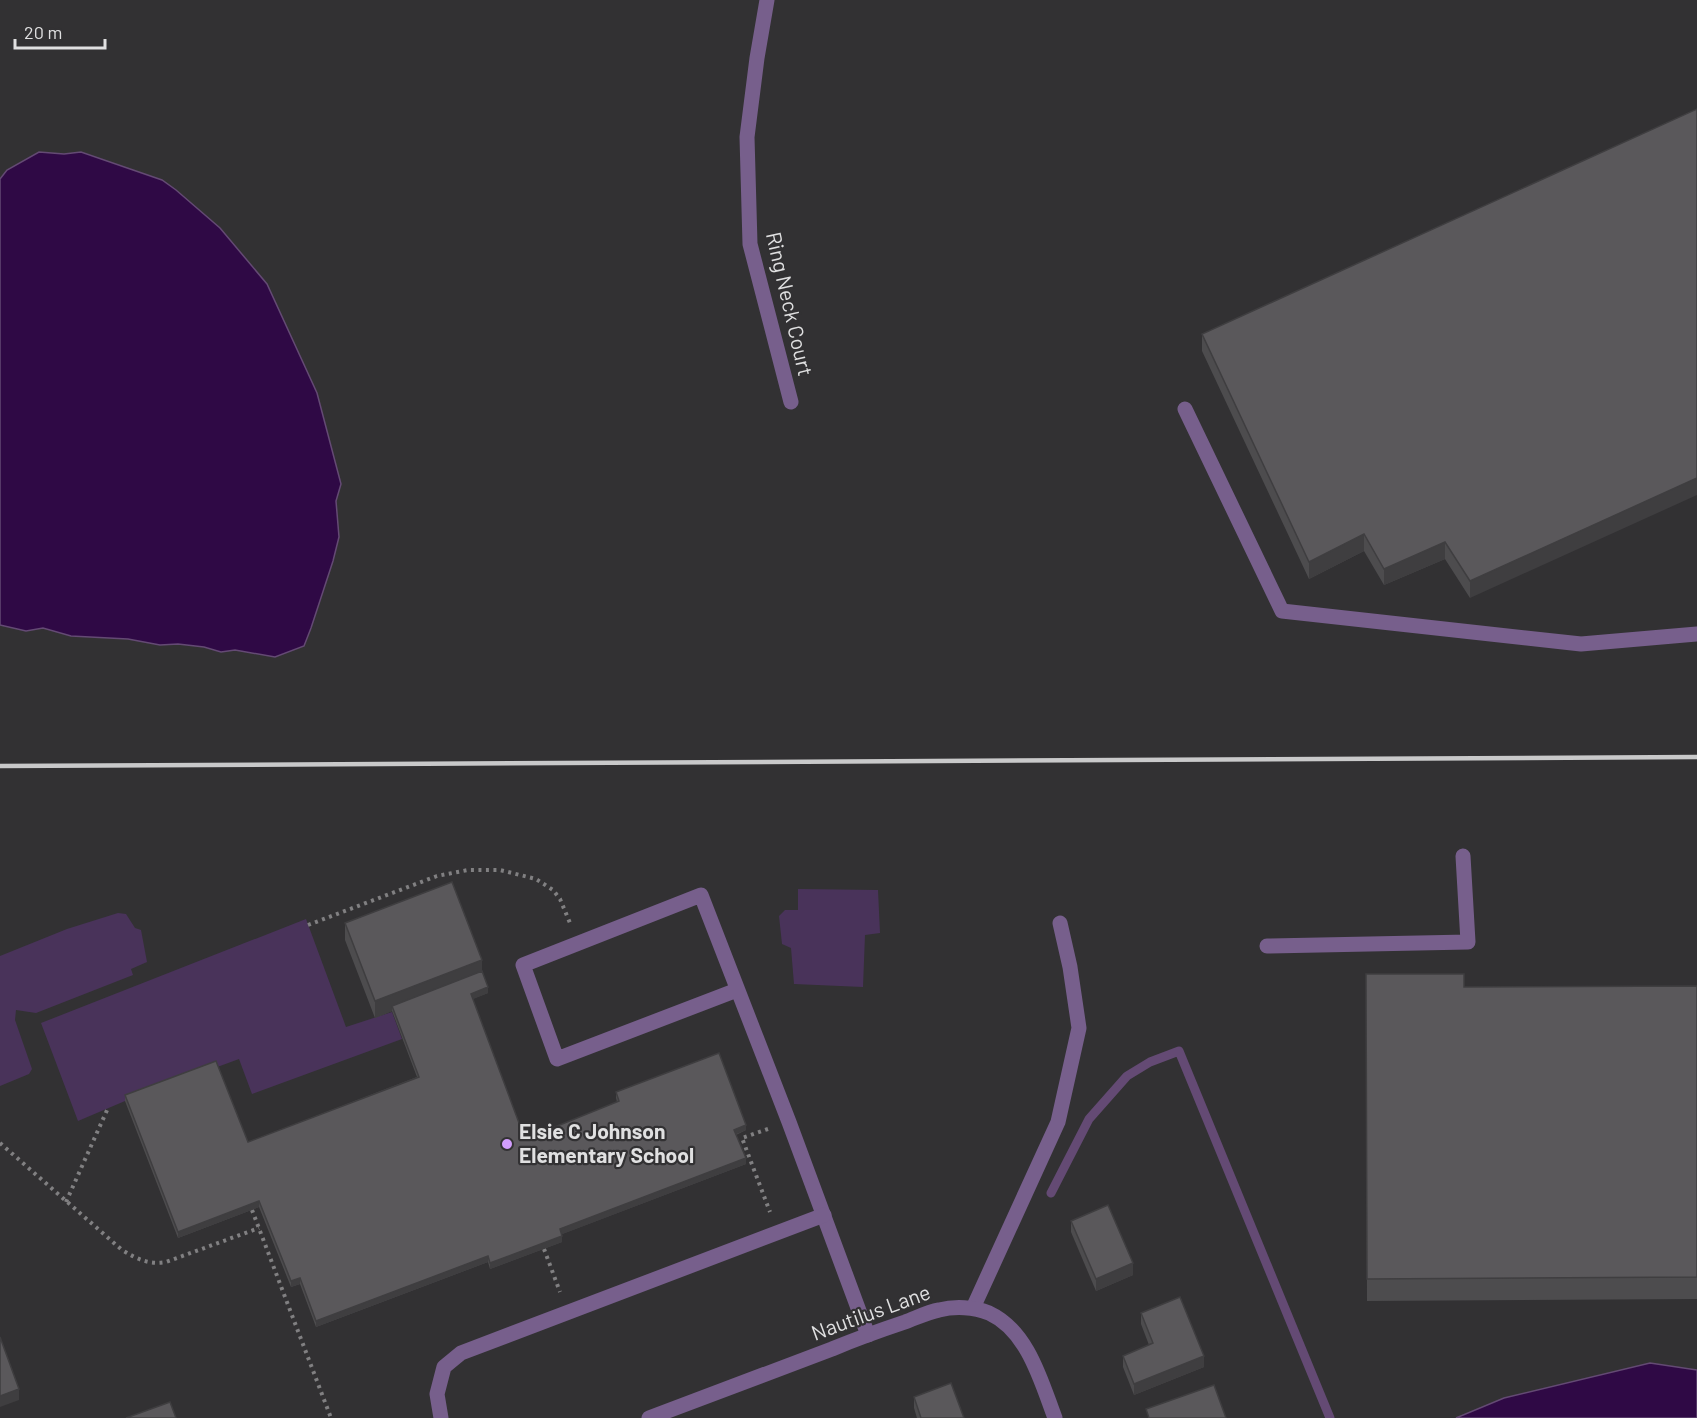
<svg xmlns="http://www.w3.org/2000/svg" width="1697" height="1418" font-family="Barlow,sans-serif">
  <style>
    .green { fill: #49335a }
    .water { fill: #2f0945; stroke: #644a74; stroke-width: 1.5 }
    .lines { fill: none; stroke-linecap: round; stroke-linejoin: round }
    .stream { stroke: #644a74; stroke-width: 9 }
    .path { stroke: #818082; stroke-width: 4; stroke-dasharray: 3 4.5; stroke-linecap: butt }
    .minor { stroke: #775f8c; stroke-width: 15 }
    .rail { stroke: #c9c9ca; stroke-width: 4.5 }
    .wall { fill: #4d4c4e }
    .shaded-wall { fill: #3f3e40 }
    .building { fill: #5a585b; stroke: #3f3e40; stroke-width: 1.5 }
    .poi-dot { fill: #d29dfd; stroke: #323133; stroke-width: 2 }
    .labels { text-anchor: middle; stroke-width: 4.5; stroke-linejoin: round; paint-order: stroke }
    .street-label { font-size: 21px; fill: #e0e0e1; stroke: #323133 }
    .poi-label { font-size: 21px; font-weight: bold; fill: #e0e0e1; stroke: #323133; text-anchor: start }
  </style>
  <rect width="100%" height="100%" fill="#323133"/>
  <g class="green">
    <polygon points="798,889 878,890 880,933 865,935 863,987 794,984 791,948 782,944 779,916 785,910 798,910"/>
    <polygon points="118,913 126,914 135,928 141,930 147,962 131,969 133,975 36,1013 16,1010 15,1020 32,1069 29,1074 0,1086 0,956 67,929"/>
    <polygon points="306,919 346,1027 392,1012 402,1039 252,1094 239,1059 125,1101 78,1121 41,1023"/>
  </g>
  <g class="water">
    <polygon points="39,152 64,154 81,152 162,180 176,190 220,228 267,284 317,393 341,484 336,501 339,537 333,561 311,628 304,646 275,657 235,650 221,652 204,647 178,644 160,645 128,639 71,636 43,628 26,631 0,625 0,179 7,170"/>
    <polygon points="1650,1363 1697,1370 1697,1418 1456,1418 1504,1398"/>
  </g>
  <g class="lines">
    <polyline class="stream" points="1051,1193 1089,1119 1127,1076 1150,1062 1179,1051 1330,1418"/>
    <g class="path">
      <polyline points="308,925 437,876 468,870 500,870 536,879 553,890 560,899 570,923"/>
      <polyline points="768,1129 742,1138 770,1212"/>
      <path d="M0,1143l122,107c15,9 27,15 44,12l93,-34"/>
      <polyline points="66,1202 108,1108"/>
      <polyline points="252,1210 331,1418"/>
      <polyline points="544,1249 560,1292"/>
    </g>
    <g class="minor">
      <polyline points="767,0 757,58 747,137 750,244 791,402"/>
      <polyline points="1185,409 1282,611 1581,644 1697,634"/>
      <polyline points="1267,946 1468,942 1463,856"/>
      <polyline points="737,990 557,1059 523,965 701,895 789,1122 868,1335"/>
      <polyline points="973,1308 1058,1122 1079,1028 1070,967 1060,923"/>
      <polyline points="441,1418 437,1394 444,1367 461,1353 824,1215"/>
      <path d="M649,1418c61,-23 122,-46 183,-69 24,-10 49,-19 73,-27 11,-4 23,-10 34,-12 16,-4 35,-3 50,3 39,18 52,68 66,105"/>
    </g>
    <polyline class="rail" points="0,766 1697,757"/>
  </g>
  <g class="wall">
    <polygon points="1697,109 1470,598 1445,559 1384,585 1364,551 1309,579 1202,351 1202,334"/>
    <polygon points="345,923 482,971 488,993 472,999 525,1139 617,1102 616,1098 616,1092 746,1130 736,1135 746,1164 562,1234 562,1242 490,1269 488,1262 316,1327 300,1284 291,1287 259,1207 178,1238 125,1101 125,1095 248,1142 417,1077 392,1011 375,1018 345,940"/>
    <polygon points="1366,974 1464,987 1697,986 1697,1299 1367,1301"/>
    <polygon points="1071,1221 1133,1275 1096,1291 1071,1232"/>
    <polygon points="1141,1313 1204,1367 1134,1395 1123,1367 1123,1356 1149,1345 1141,1324"/>
    <polygon points="914,1397 964,1418 917,1418 914,1408"/>
  </g>
  <g class="shaded-wall">
    <polygon points="1697,478 1697,495 1470,598 1470,581"/>
    <polygon points="1364,534 1364,551 1309,579 1309,562"/>
    <polygon points="1445,542 1445,559 1384,585 1384,569"/>
    <polygon points="482,960 482,977 392,1006 392,1011 375,1018 375,1001"/>
    <polygon points="488,987 488,993 471,1000 471,994"/>
    <polygon points="746,1125 746,1130 734,1135 734,1130"/>
    <polygon points="746,1158 746,1164 560,1235 560,1229"/>
    <polygon points="259,1201 259,1207 178,1238 178,1232"/>
    <polygon points="562,1236 562,1242 490,1269 490,1263"/>
    <polygon points="488,1256 488,1262 316,1327 316,1321"/>
    <polygon points="1133,1263 1133,1275 1096,1291 1096,1279"/>
    <polygon points="300,1278 300,1284 291,1287 291,1281"/>
    <polygon points="1204,1356 1204,1367 1134,1395 1134,1384"/>
    <polygon points="19,1389 19,1400 0,1407 0,1396"/>
  </g>
  <g class="building">
    <polygon points="1697,109 1697,478 1470,581 1445,542 1384,569 1364,534 1309,562 1202,334"/>
    <polygon points="452,882 482,960 375,1001 345,923"/>
    <polygon points="482,971 488,987 471,994 525,1139 619,1101 616,1092 719,1053 746,1125 734,1130 746,1158 560,1229 562,1236 490,1263 488,1256 316,1321 300,1278 291,1281 259,1201 178,1232 125,1095 216,1061 248,1142 419,1077 392,1006"/>
    <polygon points="1366,974 1464,974 1464,987 1697,986 1697,1277 1367,1279"/>
    <polygon points="1108,1205 1133,1263 1096,1279 1071,1221"/>
    <polygon points="1180,1297 1204,1356 1134,1384 1123,1356 1153,1343 1141,1313"/>
    <polygon points="0,1337 19,1389 0,1396"/>
    <polygon points="951,1383 964,1418 921,1418 914,1397"/>
    <polygon points="1214,1385 1226,1418 1149,1418 1146,1409"/>
    <polygon points="170,1402 176,1418 126,1418"/>
  </g>
  <circle class="poi-dot" cx="507" cy="1144" r="6"/>
  <g class="labels">
    <g class="street-label">
      <text transform="translate(789 304) rotate(77)" y="7">Ring Neck Court</text>
      <text transform="translate(871 1313) rotate(-20)" y="7">Nautilus Lane</text>
    </g>
    <g class="poi-label">
      <text x="519" y="1139">Elsie C Johnson<tspan x="519" dy="24">Elementary School</tspan></text>
    </g>
  </g>
  <path d="M15 39v9h90v-9" fill="none" stroke="#e0e0e1" stroke-width="3"/>
  <text x="24" y="39" font-size="18" fill="#e0e0e1" stroke="#323133" stroke-width="4.5" paint-order="stroke">20 m</text>
</svg>
